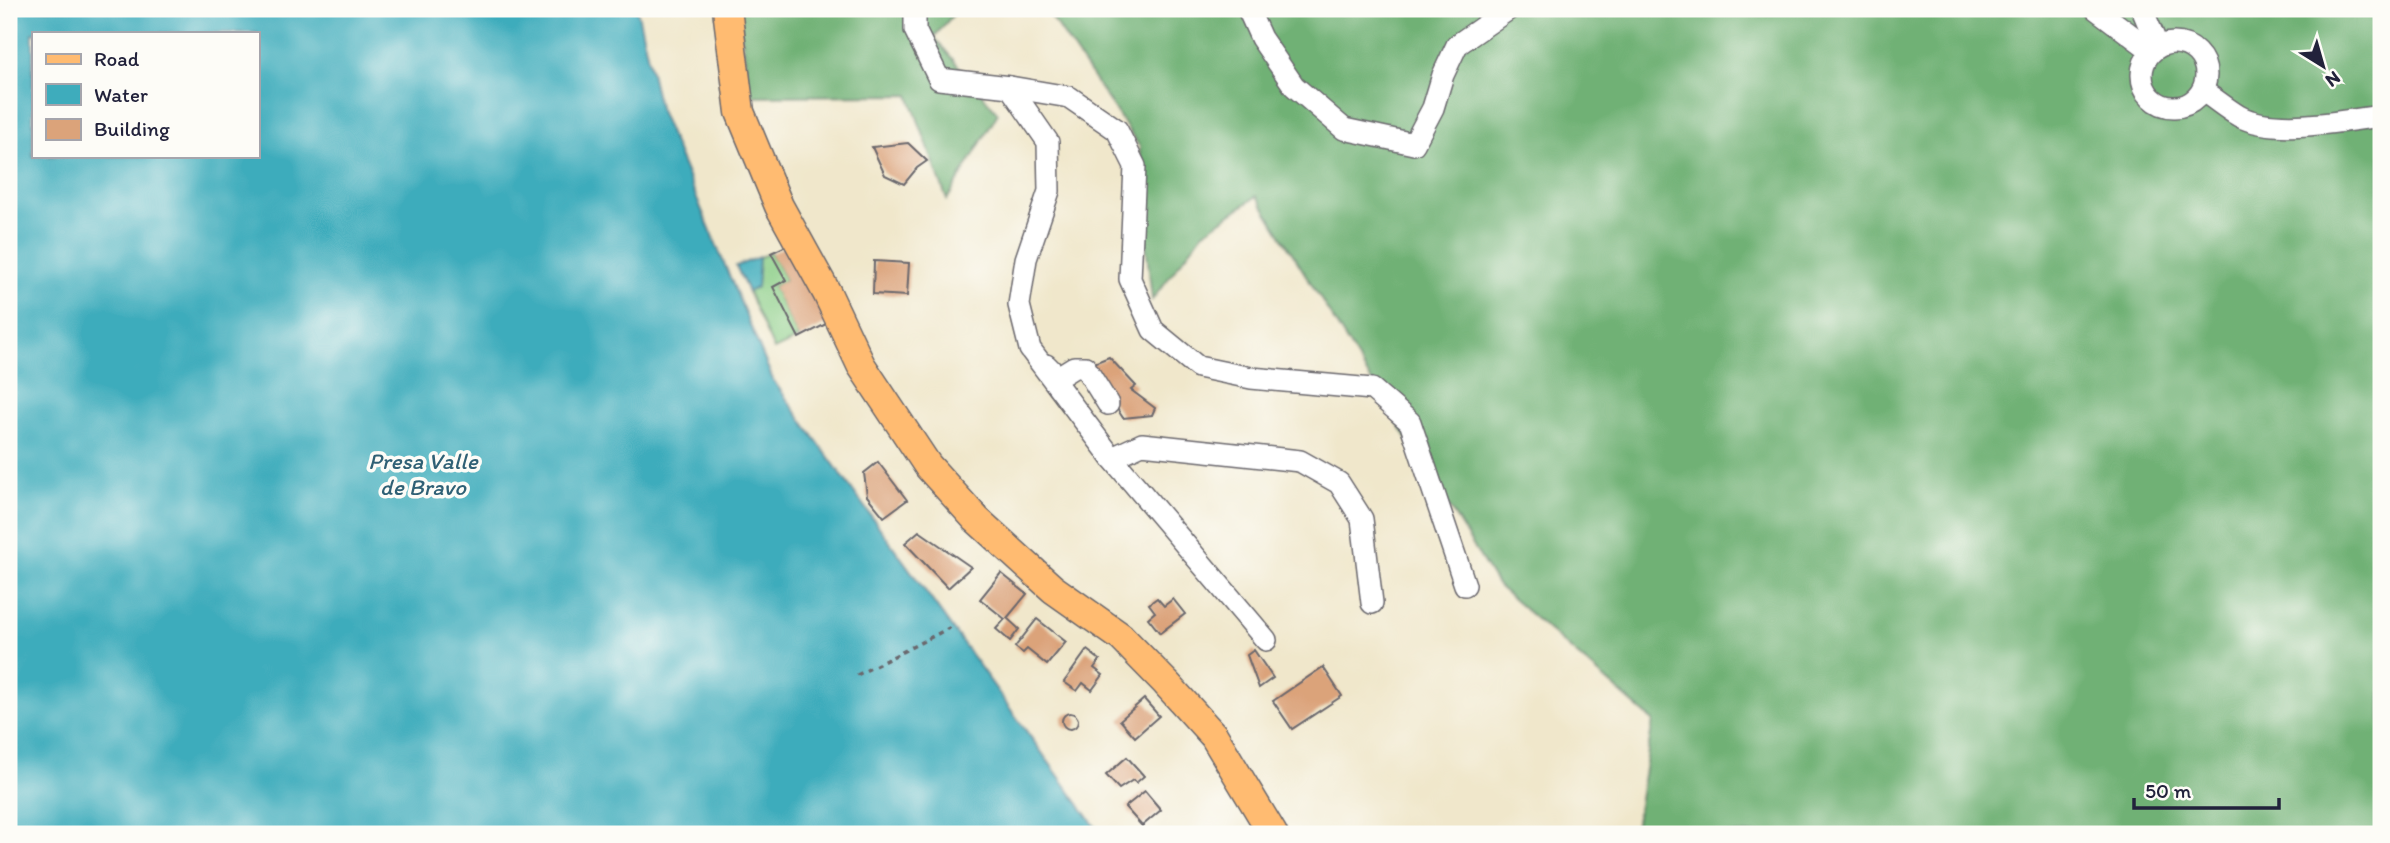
<svg xmlns="http://www.w3.org/2000/svg" width="2390" height="843" font-family="Itim,sans-serif">
  <style>
    .green { fill: #8bce87; stroke: #567861; stroke-width: 2 }
    .forest { fill: #70b174; stroke: #496a58; stroke-width: 2 }
    .water { fill: #3eacbc; stroke: #30677c; stroke-width: 2; fill-rule: evenodd }
    .building { fill: #dba37a }
    .lines { fill: none; stroke-linecap: round; stroke-linejoin: round }
    .minor-casing { stroke: #6a676d; stroke-width: 24 }
    .major-casing { stroke: #6a676d; stroke-width: 31 }
    .path { stroke: #6a676d; stroke-width: 3.5; stroke-dasharray: 5 5; stroke-linecap: butt }
    .minor { stroke: #fff; stroke-width: 21 }
    .major { stroke: #ffbb71; stroke-width: 28 }
    .labels { text-anchor: middle; stroke-width: 7; stroke-linejoin: round; paint-order: stroke }
    .water-label { font-size: 23px; font-style: italic; fill: #2f6075; stroke: #fdfcf7 }
  </style>
  <rect width="100%" height="100%" fill="#fdfcf7"/>
  <filter id="ink" filterUnits="userSpaceOnUse"><feTurbulence type="fractalNoise" baseFrequency=".0143" numOctaves="2"/><feDisplacementMap in="SourceGraphic" scale="14" xChannelSelector="R" yChannelSelector="G"/><feConvolveMatrix kernelMatrix="1 2 1 2 8 2 1 2 1" color-interpolation-filters="sRGB"/></filter>
  <filter id="wash" filterUnits="userSpaceOnUse"><feTurbulence type="fractalNoise" baseFrequency=".00686" numOctaves="4" result="noise"/><feDisplacementMap in="SourceGraphic" scale="28" xChannelSelector="R" yChannelSelector="G"/><feGaussianBlur stdDeviation="1.57" result="paint"/><feColorMatrix in="noise" values="0 0 0 0 0 0 0 0 0 0 0 0 0 0 0 0 0 1.4 0 .05"/><feComposite in="paint" operator="in"/></filter>
  <g filter="url(#wash)">
    <rect width="100%" height="100%" fill="#f0e7cb"/>
    <polygon class="green" points="771,253 786,280 773,287 799,338 774,350 748,292 757,287 759,257"/>
    <g class="forest">
      <polygon points="738,9 958,9 934,37 998,113 947,200 909,95 750,96"/>
      <polygon points="1046,9 2381,9 2381,834 1634,834 1653,721 1498,586 1257,196 1203,233 1152,300 1139,177 1140,147"/>
    </g>
    <g class="water">
      <path d="M9,9h628l22,99 114,272 324,449v5h-1088zM33,33h224v123h-224z"/>
      <polygon points="759,257 757,287 748,292 736,266"/>
    </g>
    <g id="blocks">
      <g class="building">
        <polygon points="908,143 927,161 917,168 904,184 885,175 872,147"/>
        <polygon points="790,244 830,322 799,338 773,287 786,280 771,253"/>
        <polygon points="874,261 909,263 907,296 873,294"/>
        <polygon points="1109,357 1136,386 1131,390 1155,408 1152,415 1123,418 1089,365"/>
        <polygon points="878,462 907,500 884,517 867,496 864,473"/>
        <polygon points="919,531 971,567 948,588 905,543"/>
        <polygon points="1001,573 1027,594 1007,618 1019,629 1010,641 996,629 1005,619 980,599"/>
        <polygon points="1157,598 1164,606 1173,599 1185,614 1160,633 1148,618 1155,612 1149,604"/>
        <polygon points="1037,619 1066,642 1047,665 1027,649 1023,653 1015,647"/>
        <polygon points="1087,650 1100,660 1094,668 1103,675 1092,690 1083,683 1077,691 1064,682"/>
        <polygon points="1254,650 1273,678 1259,688 1247,655"/>
        <polygon points="1323,667 1342,696 1292,729 1273,701"/>
        <polygon points="1144,699 1159,716 1135,737 1120,720"/>
        <circle cx="1070" cy="721" r="8"/>
        <polygon points="1127,757 1144,776 1136,783 1133,780 1119,789 1106,775"/>
        <polygon points="1145,791 1161,810 1142,826 1125,807"/>
      </g>
    </g>
  </g>
  <g filter="url(#ink)">
    <use href="#blocks" fill-opacity="0" stroke="#6a676d" stroke-width="2"/>
    <g class="lines">
      <defs>
        <g id="minor">
          <polyline points="915,9 915,30 939,79 1010,87 1069,97 1117,130 1135,166 1130,279 1153,330 1198,367 1251,378 1372,389 1410,422 1465,585"/>
          <polyline points="1248,9 1261,38 1294,86 1344,129 1414,144 1433,108 1443,75 1457,45 1509,9"/>
          <polyline points="2096,9 2152,51"/>
          <polyline points="2142,9 2158,47"/>
          <circle cx="2174" cy="75" r="32"/>
          <polyline points="1010,87 1048,142 1049,191 1026,259 1019,305 1030,349 1112,458 1266,640"/>
          <path d="M2203,91c12,8 24,18 36,25 35,19 104,5 142,0"/>
          <polyline points="1046,365 1058,377 1074,367 1085,367 1108,404"/>
          <polyline points="1112,458 1142,444 1300,461 1339,483 1362,519 1372,603"/>
        </g>
        <polyline id="major" points="727,9 740,112 779,206 827,293 861,365 928,466 976,519 1053,589 1121,637 1166,683 1214,736 1273,834"/>
      </defs>
      <use href="#minor" class="minor-casing"/>
      <use href="#major" class="major-casing"/>
      <polyline class="path" points="857,675 951,627"/>
      <use href="#minor" class="minor"/>
      <use href="#major" class="major"/>
    </g>
  </g>
  <g class="labels">
    <g class="water-label">
      <text x="423" y="469">Presa Valle<tspan x="423" dy="26">de Bravo</tspan></text>
    </g>
  </g>
  <rect width="2390" height="843" fill="none" stroke="#fdfcf7" stroke-width="35"/>
  <rect x="32" y="32" width="228" height="126" fill="#fdfcf7" stroke="#a5a5ac" stroke-width="2"/>
  <rect x="46" y="54" width="35" height="10" fill="#ffbb71" stroke="#a5a5ac" stroke-width="2"/>
  <text x="94" y="66" font-size="21" fill="#22223b">Road</text>
  <rect x="46" y="84" width="35" height="21" fill="#3eacbc" stroke="#a5a5ac" stroke-width="2"/>
  <text x="94" y="102" font-size="21" fill="#22223b">Water</text>
  <rect x="46" y="119" width="35" height="21" fill="#dba37a" stroke="#a5a5ac" stroke-width="2"/>
  <text x="94" y="136" font-size="21" fill="#22223b">Building</text>
  <g transform="translate(2323 66) rotate(143)" stroke="#fdfcf7" stroke-width="5" paint-order="stroke">
  <path d="M0-5L12 26L0 18L-12 26Z" fill="#22223b"/>
  <text y="-10" font-size="19" font-weight="bold" text-anchor="middle" fill="#22223b">N</text>
  </g>
  <path d="M2134 798v10h145v-10" fill="none" stroke="#22223b" stroke-width="3.5"/>
  <text x="2145" y="798" font-size="21" fill="#22223b" stroke="#fdfcf7" stroke-width="5" paint-order="stroke">50 m</text>
</svg>
